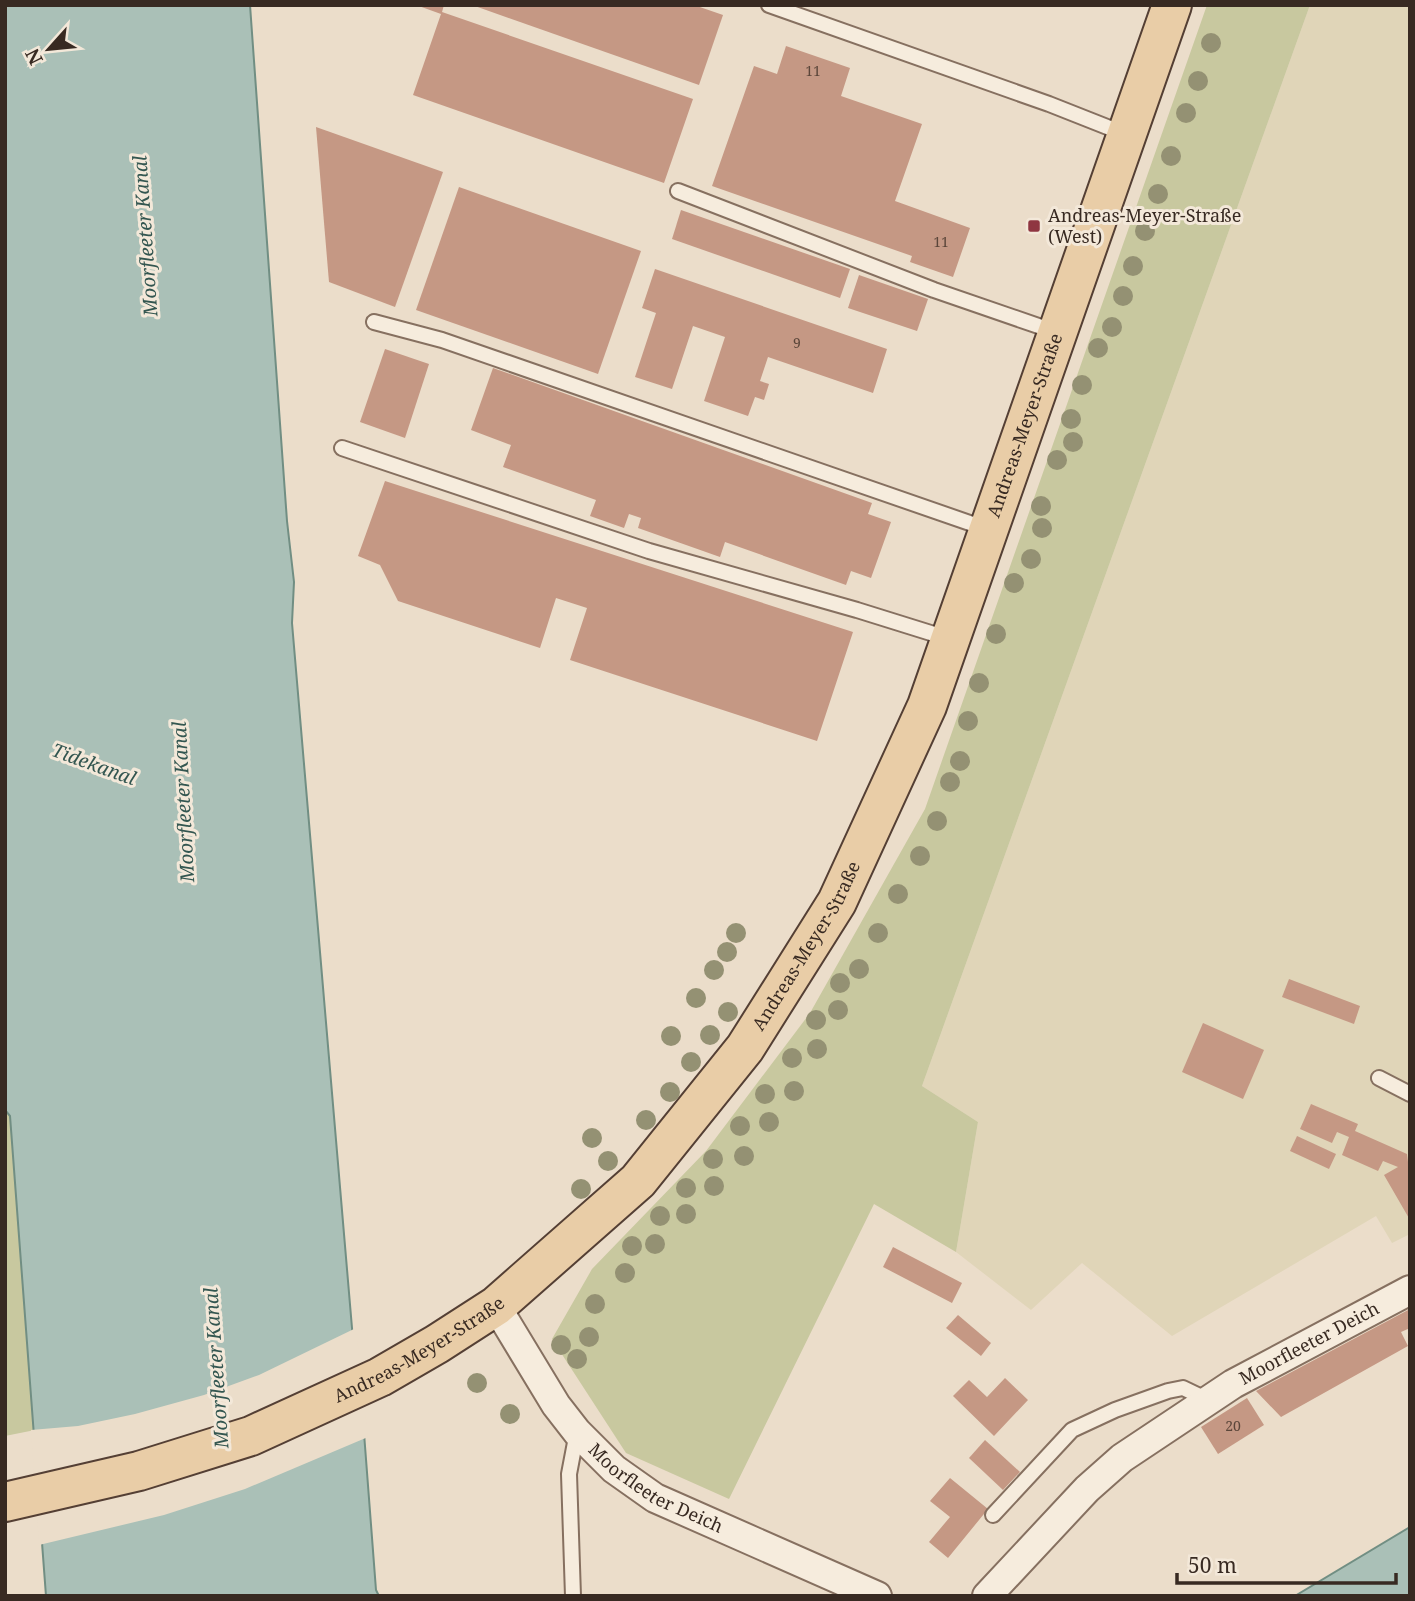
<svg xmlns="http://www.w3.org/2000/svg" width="1415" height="1601" font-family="'Noto Serif',serif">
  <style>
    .farmland { fill: #e0d5b8 }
    .green { fill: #c8c89f }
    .water { fill: #aac0b7; stroke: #718e83; stroke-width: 2 }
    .pier { fill: #ebddca }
    .building { fill: #c59884 }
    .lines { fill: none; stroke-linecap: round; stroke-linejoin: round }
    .service-casing { stroke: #867060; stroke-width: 18 }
    .minor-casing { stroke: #867060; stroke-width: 32 }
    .primary-casing { stroke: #543f34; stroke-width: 42 }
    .service { stroke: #f6ecdd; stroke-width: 14 }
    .minor { stroke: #f6ecdd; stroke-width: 28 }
    .primary { stroke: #e9cda7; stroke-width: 38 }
    .tree { fill: #949173 }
    .poi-dot { fill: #8f3641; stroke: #f3e8d9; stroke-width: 2.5 }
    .labels { text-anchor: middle; stroke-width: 6; stroke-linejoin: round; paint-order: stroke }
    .number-label { font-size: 14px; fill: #5b463a }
    .poi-label { font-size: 18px; fill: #382a22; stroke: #f3e8d9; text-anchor: start }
    .street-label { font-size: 18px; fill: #382a22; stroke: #f3e8d9 }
    .water-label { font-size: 19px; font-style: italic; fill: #335650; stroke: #f3e8d9 }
  </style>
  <rect width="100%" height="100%" fill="#ebddca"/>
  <polygon class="farmland" points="1310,5 1410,5 1410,1234 1392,1243 1376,1216 1172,1336 1082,1263 1031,1310 956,1252 978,1122 922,1086"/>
  <g class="green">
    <polygon points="1207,5 1310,5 922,1086 978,1122 956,1252 874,1204 729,1499 626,1453 552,1339 592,1269 706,1151 810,1013 925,809"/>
    <polygon points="5,1110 10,1116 35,1430 5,1436"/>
  </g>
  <g class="water">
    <polygon points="5,5 250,5 287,521 294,582 292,623 352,1328 364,1433 376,1590 379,1596 46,1596 10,1116 5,1110"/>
    <polygon points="1410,1527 1410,1596 1295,1596"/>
  </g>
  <polygon class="pier" points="356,1328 368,1437 245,1489 164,1515 39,1545 31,1430 78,1426 135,1414 204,1395 259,1375"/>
  <g class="building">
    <polygon points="416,5 444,5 442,12 693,99 664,183 413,95 441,14"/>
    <polygon points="472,5 694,5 723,15 699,85"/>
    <polygon points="786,46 850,68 841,96 922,124 895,201 970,228 953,277 910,262 912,256 712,186 754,66 777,74"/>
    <polygon points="316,127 443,172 395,307 329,282"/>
    <polygon points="459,187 641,251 598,374 416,310"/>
    <polygon points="681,210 850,269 840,298 672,239"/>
    <polygon points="655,269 887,349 873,393 768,357 760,381 769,384 764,400 755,397 748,416 704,401 725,337 693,326 672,389 635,377 656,313 642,308"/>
    <polygon points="859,275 928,299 917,331 848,308"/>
    <polygon points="385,349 429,364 405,438 360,422"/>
    <polygon points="493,368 872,503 868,514 891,522 871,578 851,571 846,585 725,542 720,557 638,528 641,518 629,514 624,528 590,516 596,500 503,467 511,445 471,430"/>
    <polygon points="385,481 853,632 817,741 570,660 587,608 556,598 540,648 398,601 380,565 358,556"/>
    <polygon points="1289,979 1360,1006 1354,1024 1282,997"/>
    <polygon points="1203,1023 1264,1050 1243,1099 1182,1072"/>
    <polygon points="1311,1104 1358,1124 1355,1131 1407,1154 1408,1162 1410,1161 1410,1220 1384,1175 1398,1167 1383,1161 1378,1171 1342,1155 1349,1137 1337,1132 1332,1143 1300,1129"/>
    <polygon points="1297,1136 1336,1154 1329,1169 1290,1151"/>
    <polygon points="893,1247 962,1283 952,1303 883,1267"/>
    <polygon points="1410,1309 1410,1328 1401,1332 1408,1346 1281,1417 1256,1391"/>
    <polygon points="958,1315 991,1343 981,1356 946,1328"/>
    <polygon points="1005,1378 1028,1400 994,1436 953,1396 969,1380 987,1397"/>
    <polygon points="1247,1398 1264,1425 1218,1454 1201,1427"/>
    <polygon points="985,1440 1020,1472 1003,1490 969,1458"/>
    <polygon points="950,1478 988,1509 948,1558 929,1542 950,1517 930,1501"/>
  </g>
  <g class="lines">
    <defs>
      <g id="service">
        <polyline points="769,5 1049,104 1125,134"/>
        <polyline points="678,191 934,290 1056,332"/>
        <polyline points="374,322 442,340 987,529"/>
        <polyline points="342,448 649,551 857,610 950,639"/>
        <polyline points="1379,1078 1410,1094"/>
        <polyline points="993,1515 1072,1430 1115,1410 1168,1391 1183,1388 1208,1400"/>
        <polyline points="573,1596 569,1474 577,1432"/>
      </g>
      <g id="minor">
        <path id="s1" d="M496,1306l60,99 21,27 37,37 41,29 222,98"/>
        <path id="s2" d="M987,1596l100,-107 35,-31 111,-74 177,-94"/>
      </g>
      <g id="primary">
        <path id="s3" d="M5,1502l134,-31 112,-35 129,-59 57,-33 59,-38 142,-125 107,-133 92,-146 90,-196 245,-701"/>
      </g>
    </defs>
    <use href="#service" class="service-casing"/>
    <use href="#minor" class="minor-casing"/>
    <use href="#primary" class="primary-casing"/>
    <use href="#service" class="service"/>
    <use href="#minor" class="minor"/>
    <use href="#primary" class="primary"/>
  </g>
  <g class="tree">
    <circle cx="1211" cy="43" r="10"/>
    <circle cx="1198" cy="81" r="10"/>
    <circle cx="1186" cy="113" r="10"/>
    <circle cx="1171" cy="156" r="10"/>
    <circle cx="1158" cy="194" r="10"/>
    <circle cx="1145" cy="231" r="10"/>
    <circle cx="1133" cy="266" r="10"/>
    <circle cx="1123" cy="296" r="10"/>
    <circle cx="1112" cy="327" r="10"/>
    <circle cx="1098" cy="348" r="10"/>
    <circle cx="1082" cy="385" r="10"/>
    <circle cx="1071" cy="419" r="10"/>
    <circle cx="1073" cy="442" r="10"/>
    <circle cx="1057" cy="460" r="10"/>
    <circle cx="1041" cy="506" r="10"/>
    <circle cx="1042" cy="528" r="10"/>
    <circle cx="1031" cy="559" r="10"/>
    <circle cx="1014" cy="583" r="10"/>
    <circle cx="996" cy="634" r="10"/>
    <circle cx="979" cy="683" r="10"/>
    <circle cx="968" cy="721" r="10"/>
    <circle cx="960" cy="761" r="10"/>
    <circle cx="950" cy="782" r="10"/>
    <circle cx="937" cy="821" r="10"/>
    <circle cx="920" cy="856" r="10"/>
    <circle cx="898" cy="894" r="10"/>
    <circle cx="736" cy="933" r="10"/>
    <circle cx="878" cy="933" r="10"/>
    <circle cx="727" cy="952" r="10"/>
    <circle cx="859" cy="969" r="10"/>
    <circle cx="714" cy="970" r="10"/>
    <circle cx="840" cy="983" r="10"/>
    <circle cx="696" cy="998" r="10"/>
    <circle cx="838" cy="1010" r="10"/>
    <circle cx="728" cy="1012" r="10"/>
    <circle cx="816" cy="1020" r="10"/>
    <circle cx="710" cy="1035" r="10"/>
    <circle cx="671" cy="1036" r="10"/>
    <circle cx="817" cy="1049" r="10"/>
    <circle cx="792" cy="1058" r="10"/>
    <circle cx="691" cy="1062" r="10"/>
    <circle cx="794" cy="1091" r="10"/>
    <circle cx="670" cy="1092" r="10"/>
    <circle cx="765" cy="1094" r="10"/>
    <circle cx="646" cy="1120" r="10"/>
    <circle cx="769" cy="1122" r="10"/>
    <circle cx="740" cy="1126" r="10"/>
    <circle cx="592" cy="1138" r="10"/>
    <circle cx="744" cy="1156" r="10"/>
    <circle cx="713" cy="1159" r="10"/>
    <circle cx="608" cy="1161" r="10"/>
    <circle cx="714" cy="1186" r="10"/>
    <circle cx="686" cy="1188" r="10"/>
    <circle cx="581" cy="1189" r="10"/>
    <circle cx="686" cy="1214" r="10"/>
    <circle cx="660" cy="1216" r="10"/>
    <circle cx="655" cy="1244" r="10"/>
    <circle cx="632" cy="1246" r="10"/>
    <circle cx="625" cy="1273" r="10"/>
    <circle cx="595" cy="1304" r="10"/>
    <circle cx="589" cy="1337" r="10"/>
    <circle cx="561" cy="1345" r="10"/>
    <circle cx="577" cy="1359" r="10"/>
    <circle cx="477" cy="1383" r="10"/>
    <circle cx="510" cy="1414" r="10"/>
  </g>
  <rect class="poi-dot" x="1027" y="219" width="14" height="14" rx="3.5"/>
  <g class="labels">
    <g class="number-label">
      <text x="813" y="76">11</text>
      <text x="941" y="247">11</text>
      <text x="797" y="348">9</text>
      <text x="1233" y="1431">20</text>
    </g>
    <g class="poi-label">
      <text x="1048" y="222">Andreas-Meyer-Straße<tspan x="1048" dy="21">(West)</tspan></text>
    </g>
    <g class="street-label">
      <text dy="6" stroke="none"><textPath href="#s3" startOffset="1578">Andreas-Meyer-Straße</textPath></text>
      <text dy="6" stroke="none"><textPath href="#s3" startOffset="1012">Andreas-Meyer-Straße</textPath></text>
      <text dy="6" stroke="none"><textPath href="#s2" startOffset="413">Moorfleeter Deich</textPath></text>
      <text dy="6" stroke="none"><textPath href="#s3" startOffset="444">Andreas-Meyer-Straße</textPath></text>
      <text dy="6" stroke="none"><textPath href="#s1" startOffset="248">Moorfleeter Deich</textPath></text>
    </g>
    <g class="water-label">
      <text transform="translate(145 236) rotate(-94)" y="7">Moorfleeter Kanal</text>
      <text transform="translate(94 764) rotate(20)" y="7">Tidekanal</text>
      <text transform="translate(183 802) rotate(-93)" y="7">Moorfleeter Kanal</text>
      <text transform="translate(216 1368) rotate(-94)" y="7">Moorfleeter Kanal</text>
    </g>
  </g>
  <rect width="1415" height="1601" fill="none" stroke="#382a22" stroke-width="14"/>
  <g transform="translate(49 49) rotate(243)" stroke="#f3e8d9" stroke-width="5" paint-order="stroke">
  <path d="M0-5L12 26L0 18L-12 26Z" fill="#382a22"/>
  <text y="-10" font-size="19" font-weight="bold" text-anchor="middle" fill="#382a22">N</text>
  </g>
  <path d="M1177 1573v10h219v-10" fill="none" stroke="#382a22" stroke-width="3.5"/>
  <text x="1188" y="1573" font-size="21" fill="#382a22" stroke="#f3e8d9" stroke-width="5" paint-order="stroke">50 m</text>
</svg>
